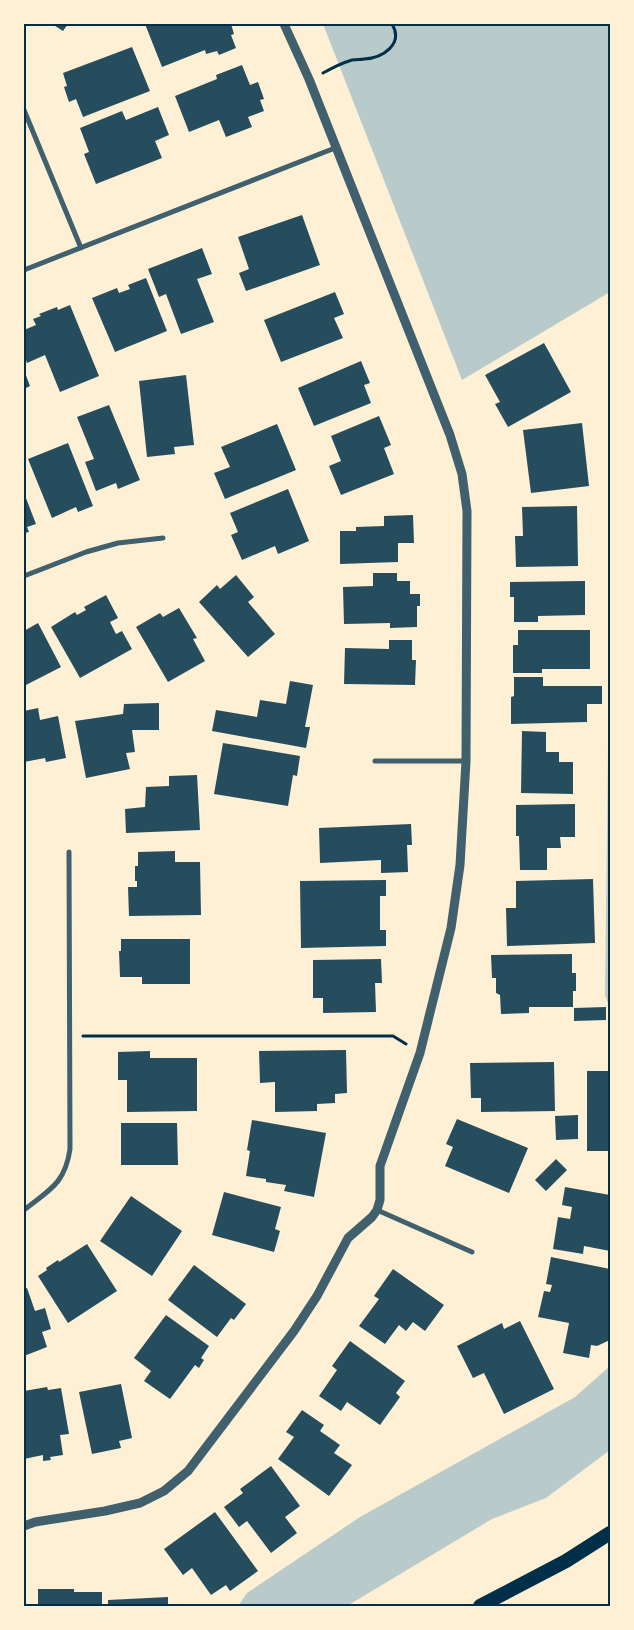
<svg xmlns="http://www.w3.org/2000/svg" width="634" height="1630" font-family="'Fira Sans Condensed',sans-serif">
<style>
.green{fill:#b9caca}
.building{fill:#264d5e}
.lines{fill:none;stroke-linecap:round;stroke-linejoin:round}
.path{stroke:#003049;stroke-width:3}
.minor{stroke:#3f606c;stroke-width:5}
.tertiary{stroke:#3f606c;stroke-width:9}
.trunk{stroke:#003049;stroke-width:14}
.neatline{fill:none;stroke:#003049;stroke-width:2}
</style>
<rect width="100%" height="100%" fill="#fdf0d5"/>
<path class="green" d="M323,24H610V292L462,380Z
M610,583V1009L605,995Z
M610,1366V1450L546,1498L492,1519L347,1606H238L247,1593L360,1517L575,1397Z"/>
<path class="building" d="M52,24H68L63,31Z
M145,24H231L234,34L231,35L236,48L219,55L217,51L206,54L205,50L162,67Z
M132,47L150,91L83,117L76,99L69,102L64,87L67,86L63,73Z
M242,65L250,85L258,82L264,99L260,100L264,111L248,117L252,127L226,137L219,120L189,132L175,96L217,79L216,75Z
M158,107L169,135L155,141L162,158L96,184L84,154L89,152L80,128L122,111L126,120Z
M302,215L320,265L246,291L239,273L249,269L238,237Z
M202,248L212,274L197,279L214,322L181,334L166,294L159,297L148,269Z
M146,278L167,331L115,352L92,298L117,288L119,293L130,289L128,285Z
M335,292L344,314L334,318L343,338L281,362L264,320Z
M70,305L99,376L60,392L45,355L27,363L24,355V330L36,325L33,319L41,316L39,314L57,307L58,310Z
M544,343L571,392L508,427L495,404L500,402L485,375Z
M361,361L370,383L364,385L371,403L314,426L298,388Z
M24,370L30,386L24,389Z
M186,375L194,445L174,447L175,454L147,457L139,381Z
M109,405L140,480L118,489L116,483L96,491L85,462L94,459L77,417Z
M379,416L391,445L384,448L394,474L341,495L329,466L341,461L331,436Z
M582,423L589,486L531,493L523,430Z
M277,424L296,470L225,499L214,473L230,467L221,447Z
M68,443L93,506L78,512L76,507L52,518L28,459Z
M288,489L309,541L278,554L275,546L242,560L231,535L238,532L230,513Z
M24,493L36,524L27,527L29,532L24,533Z
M577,506L578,566L516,567L515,536H523L522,507Z
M413,515L414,543H398V562L340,564V531H356V527L384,526V516Z
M373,573H397V581H410V594H420V606H417V627L390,628V623L344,624L343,587L373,586Z
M236,575L254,597L248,602L275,634L248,657L199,602L217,585L220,589Z
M585,581V615L538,616V622H514V597H510V582Z
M106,595L118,618L110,622L116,634L122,631L132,649L80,678L51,627L75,612L77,615L86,610L84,607Z
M179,608L197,638L193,639L205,661L168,682L136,627L160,613L163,617Z
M38,623L61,667L24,686V631Z
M518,630H590V669H542V673H513V645H518Z
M389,640H412V660H416L415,685L344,684L345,648L389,649Z
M514,677H543V686H602V704H587V722L511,724V697L514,696Z
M290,681L313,685L305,727H310L306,748L212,731L216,710L257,717L260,700L286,704Z
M159,703V730H132L135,752L126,753L130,769L86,778L75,721L123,714L124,704Z
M38,708L40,720L58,716L66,758L46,762L45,758L24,762V711Z
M522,731L546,732V752H559V762H573V794L521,793Z
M223,743L300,756L297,776L293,775L288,806L214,794Z
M197,775L200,830L126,833L125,809L145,807L146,787L169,786V776Z
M575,804V837H560L561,848H547V870H520L519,836H516V805Z
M411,824L412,845H407L408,872L381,873V860L320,863L319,828Z
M175,851V862H200L201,915L129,916L128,887H137V881H135V866H138V852Z
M593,879L595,943L507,946L506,908H516V881Z
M386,880V896H380V930H386V946L301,948L300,881Z
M121,939H190V984H142V977H120L119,951H121Z
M572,954V973H576V991H573V1007H529V1013L501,1014L500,995L496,993V978H492L491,955Z
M381,959L382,983H375L376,1012L323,1013V998H313V960Z
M606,1007V1020L574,1021V1008Z
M346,1050L347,1093L335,1094V1103L317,1104V1111L275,1112V1082L260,1083L259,1051Z
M150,1051V1058H197V1111L127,1112V1080H118V1052Z
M554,1062L555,1111L481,1112V1098H471L470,1063Z
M587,1071H610V1151H587Z
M578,1115V1139L556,1140L555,1116Z
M457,1119L528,1148L509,1193L445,1166L453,1147L446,1144Z
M252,1120L326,1133L314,1197L284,1191L286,1185L266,1182V1179L246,1176L250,1151L247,1150Z
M121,1123H177L178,1165H121Z
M556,1159L567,1170L546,1191L535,1180Z
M565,1187L610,1195V1251L584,1246L583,1254L553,1249L558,1217L570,1219L572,1207L562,1205Z
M224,1192L281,1207L275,1229L280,1231L274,1252L212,1235Z
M131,1196L182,1231L152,1276L100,1241Z
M87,1244L117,1291L68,1323L38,1276L47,1270L46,1268L58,1260L59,1262Z
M551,1257L610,1269V1340L597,1346L591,1345L589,1358L563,1353L569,1323L538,1317L544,1291L550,1292L552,1285L546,1284Z
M194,1265L246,1304L234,1320L231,1318L217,1337L168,1300Z
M393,1269L444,1305L425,1331L413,1322L406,1331L399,1325L385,1344L359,1326L379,1299L374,1296Z
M27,1288L35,1311L45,1308L51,1329L42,1332L47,1347L24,1356V1289Z
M166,1315L209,1346L201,1358L204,1360L199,1368L195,1365L170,1399L144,1381L151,1371L134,1358Z
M520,1321L554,1389L504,1414L484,1373L473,1378L457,1346L502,1323L504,1329Z
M350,1341L405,1381L396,1393L400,1397L380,1425L347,1402L341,1411L319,1396L337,1370L332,1366Z
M121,1384L132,1438L119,1441L121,1448L92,1454L79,1392Z
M47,1387L48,1390L61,1388L69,1434L60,1435L63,1455L50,1457L51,1460L43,1461V1455L24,1459V1391Z
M302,1410L324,1425L320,1431L340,1445L334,1453L352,1465L329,1496L278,1459L294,1437L286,1432Z
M271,1466L300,1506L285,1517L297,1533L271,1553L247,1521L239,1527L224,1507L243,1493L240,1489Z
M215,1512L258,1571L230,1591L226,1585L211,1595L192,1568L183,1575L164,1549Z
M38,1589H74V1592H102V1606H38Z
M168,1597V1606H108V1600Z"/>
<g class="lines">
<path class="path" d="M323,73C332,68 342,63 352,60C357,59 360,60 364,59C383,58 404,44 392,24
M83,1036H393L406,1044"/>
<path class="minor" d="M24,110L81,248
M24,270L335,148
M24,576L86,552L118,543L163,538
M375,761H466
M24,1210C49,1190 65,1184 70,1149L69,852
M377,1210L472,1252"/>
<path class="tertiary" d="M24,1526L35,1522L105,1511L140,1503L164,1491L188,1471L294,1331L317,1296L348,1238L372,1217L377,1210L380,1200V1166L420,1053L451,928L460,865L466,761L467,511L462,474L450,435L309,79L284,24"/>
<path class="trunk" d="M480,1606L566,1561L610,1533"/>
</g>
<rect width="634" height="1630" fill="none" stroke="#fdf0d5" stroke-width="50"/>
<rect x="25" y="25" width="584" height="1580" class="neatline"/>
</svg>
